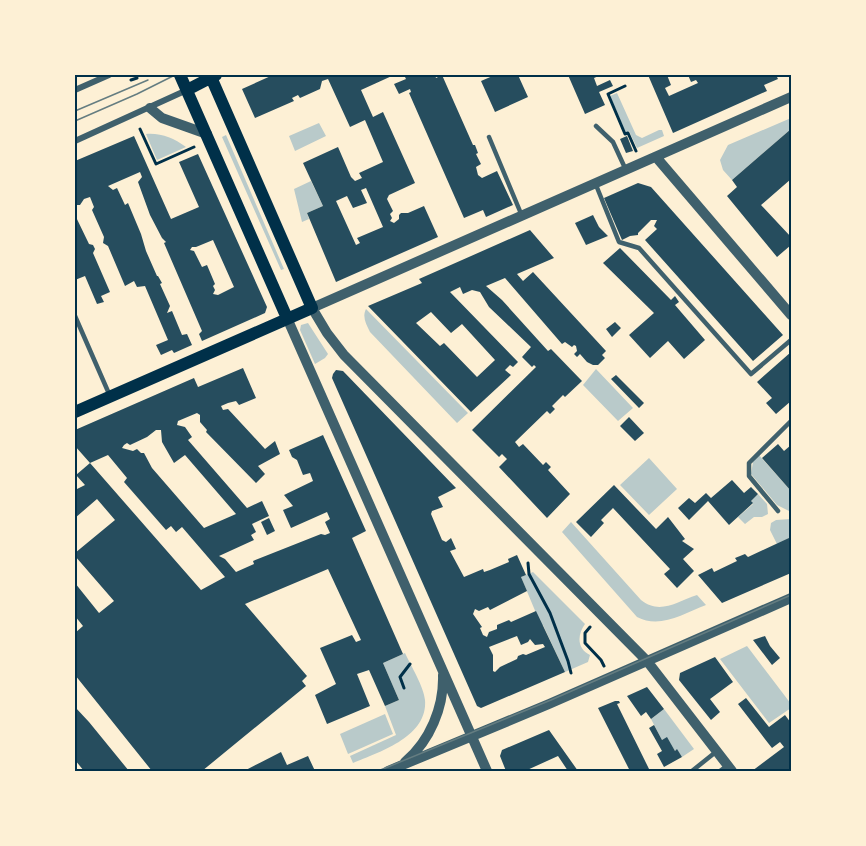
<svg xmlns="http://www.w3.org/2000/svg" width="866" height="846" font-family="'Playfair Display',serif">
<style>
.green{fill:#b9caca}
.building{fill:#264d5e;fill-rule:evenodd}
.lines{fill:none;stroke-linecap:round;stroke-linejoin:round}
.path{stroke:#003049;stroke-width:3}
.service{stroke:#3f606c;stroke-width:4.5}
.minor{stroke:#3f606c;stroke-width:6}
.tertiary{stroke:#3f606c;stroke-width:10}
.secondary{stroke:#003049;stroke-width:12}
.tram{stroke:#657d81;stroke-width:1.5}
.neatline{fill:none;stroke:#003049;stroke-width:2}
</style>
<rect width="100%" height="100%" fill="#fdf0d5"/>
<path class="green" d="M617,93L636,135L642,138L659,130H662L664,136L637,148L629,131L626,133L610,96Z
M791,118V129L732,180L723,170L720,160L728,145Z
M319,123L326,136L295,151L289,136Z
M146,134C162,133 173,138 186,147L157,160Z
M226,135L284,269L281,270L222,137Z
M311,181L323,206L307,213L309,219L302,222L294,189Z
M366,309L468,413L457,423L370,332C366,324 362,317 366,309Z
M308,323L328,354L325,358L315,364L300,330L301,325Z
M596,369L633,408L618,421L583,385Z
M759,455L791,491V512L777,505L751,474L753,462Z
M649,458L677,489L649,515L620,485Z
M758,494L767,504L768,514L762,517H754L745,524L738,517L753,504L751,501Z
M791,519V537L777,544L770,530L771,523L776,520Z
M571,522L641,600C660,615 676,602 697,595L706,605C683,614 660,629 637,617L562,532Z
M533,572L585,624C577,635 577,649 590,655L588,662L565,672L543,625H541L521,577Z
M747,646L791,704V708L769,723L720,659Z
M405,653C411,666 424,687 425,700C428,737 379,752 353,763L350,756L396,735L385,706L399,700L383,663Z
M664,709L694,749L682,757L677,750L675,751L667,738L662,740L651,719Z
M385,714L393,734L348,754L340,734Z"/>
<path class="building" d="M273,75H394L361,90L373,117L383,112L415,183L389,195L387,199L393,211L390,214L392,218L390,221L394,223L399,219V215L401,213H408L424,206L438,237L336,282L307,213L323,206L303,163L338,147L351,177L355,181L362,178L359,173L383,162L365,120L350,127L328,79L322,81L320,89L300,98L298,95L292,98L294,101L255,118L242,89ZM366,188L383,227L357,238L360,243L356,245L336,201L347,196L353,208L367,203L361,190Z
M404,75H435L436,78L442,75L473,145H475L478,153L476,154L481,164L476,167L478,175L482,178L497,171L513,205L486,217L483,210L464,218L409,93L411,92L410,89L399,94L394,84L406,79Z
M495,75H518L528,97L495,112L481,81Z
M568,75H601L594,78L597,86L610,80L613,86L599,92L605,105L585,114Z
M648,75H667L671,85L665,88L669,96L698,83L696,80L691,82L688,75H776L778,79L764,85L767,91L673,133Z
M791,129V179L761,205L791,237V245L777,257L727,196L737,187L732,180Z
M134,136L171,219L199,207L179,162L198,154L267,307L265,313L202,341L199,334L202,331L164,243L166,242L162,238L150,215L138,182L142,177L140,172L108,186L113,190L117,188L125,205L128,203L141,234L146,251L157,276H158L162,283L160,284L170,306L167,313L172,311L182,335L187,334L192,345L174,353L172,350L161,355L156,345L168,340L145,286L137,287L134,281L125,286L108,246L103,243L104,237L92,210L94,207L90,197L84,199L80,205H75V161ZM213,240L234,287L218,295L213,294L215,290L213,286L215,284L207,265L202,267L194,251L190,250L192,247H196Z
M627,136L633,151L626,153L620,139Z
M638,183L651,187L783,335L753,361L645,240L657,229L654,226L657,220H651L638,233V235L630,236L622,240L604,198Z
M75,215L89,244L93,245L95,249L93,253L110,292L101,296L104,302L97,304L85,276L75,280Z
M593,215L599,227L608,236L586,245L575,223Z
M530,230L554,258L517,274L523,281L533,272L606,351L602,355L605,358L598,365H593L587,362L580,354L577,357L574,354L577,351L576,346L574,345L572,347L565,342L562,344L505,278L486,286L502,300L548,351L551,349L582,381L565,397L563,395L552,406L555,409L550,414L547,411L515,442L519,447L523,444L543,465L546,462L551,467L548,470L570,494L547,518L499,467L507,459L502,454L499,457L472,430L536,367L534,365L532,367L522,357L531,347L489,307L480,292L472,290L463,294L460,287L450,292L518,362L513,367L510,365L505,370L511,375L471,412L368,306L422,283L419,279ZM431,312L451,333L462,324L495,360L477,377L444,343L440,346L416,323Z
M620,248L671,300L675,296L679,302L675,305L705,340L684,359L668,341L650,358L629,335L654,313L603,263Z
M615,322L621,328L612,337L606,329Z
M791,352V401L776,414L766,403L772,398L757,382Z
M243,368L256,398L239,405L236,401L228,403L221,406L223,410L228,409L265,449L275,441L280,454L258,466L265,474L256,483L206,432L207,430L200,422V415L197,413L178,421L177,425L185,427L192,437L188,440L247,508L262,501L269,516L252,524L256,532L251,535L254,540L219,556L225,559L236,572L254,564L253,561L321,534L325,535L330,533L325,522L330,519L327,512L291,528L283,510L293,506L284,495L313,481L310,473L303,475L297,460L292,457L289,450L323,435L366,531L352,538L403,654L383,663L399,700L385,706L369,670L357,674L370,706L327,724L315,695L336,684L320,648L352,635L356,642L361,640L328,569L245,604L307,676L302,681L306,686L202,771H152L75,675V633L83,626L75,616V583L99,613L114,601L75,556V553L115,520L97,499L75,518V490L85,485L76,475L90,463L75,446V430L194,378L198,387ZM156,430H161L162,442L174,463L185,455L236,514L204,528L152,468L144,453H141L137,449L133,451L122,448L124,445L127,443L130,445L147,437ZM108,455L127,478L124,482L166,530L171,526L176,532L182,527L225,577L201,590L90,463Z
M336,370L343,371L456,488L438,497L443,507L432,511L431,514L442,540L446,542L451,538L456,549L450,551L464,577L483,569L484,572L490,570L509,562L508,559L517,555L526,575L521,577L527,591L490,610L488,607L479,611L475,609L473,614L482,627L480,628L483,635L487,637L489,632L497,629V625L509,620L511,622L536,611L565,672L481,708L477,706L332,378L333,374ZM517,636L521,645L528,642L530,639L535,645L543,644L545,647L526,655L523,654L518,656L517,659L500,667L495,672L493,671V655L489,647Z
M616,375L644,403L639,408L611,379Z
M629,417L644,433L635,441L620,426Z
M778,444L784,451L791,445V491L762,458Z
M732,480L744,493L751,487L758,494L751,501L753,503L729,525L708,501L689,520L678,508L689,498L695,503L706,493L711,498Z
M614,485L656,529L668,517L685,539L682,541L694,549L683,559L694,571L677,588L664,574L670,569L613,508L601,520L604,523L591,537L576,522Z
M269,518L275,531L267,535L261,522Z
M791,537V573L722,603L698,575L712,568L714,572L737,561L735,558L745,554L748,557Z
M765,636L770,646L780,658L772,665L753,640Z
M715,657L733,682L710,699L720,712L711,720L679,680L680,673Z
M647,687L664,709L651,719L646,712L641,716L627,696Z
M746,698L769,727L785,715L791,723V771H752L784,747L780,742L772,748L768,743L738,704Z
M615,701H619L620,703L617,704L650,771H630L598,708Z
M75,707L89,722L129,771H84L75,760Z
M654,725L662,740L667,737L675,751L677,749L682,757L664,767L657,754L662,751L649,728Z
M549,730L578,771H568L558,756L525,771H506L500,756L502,750Z
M281,752L287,765L308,756L315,771H244Z"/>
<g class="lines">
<path class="path" d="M131,80L137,78
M625,86L608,94L625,134L628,133L636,151
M140,129L156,164L194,147
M528,563L529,574L550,613L568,661L571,673
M590,627L585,633V643L601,660L604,666
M404,688L400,677L410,664"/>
<path class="service" d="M596,126L613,142L625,168
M489,137L522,216
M596,185L619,242L639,248L751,374L791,340
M75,316L110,396
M778,511L749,476V463L791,421
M692,771L717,751
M720,771L728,765"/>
<path class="minor" d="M75,90L109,75
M75,141L187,90"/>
<path class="tertiary" d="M150,108L162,118L207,134
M656,157L791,315
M287,318L487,771
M405,762C430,741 444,707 443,675
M388,771L549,704L791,598
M732,771L647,661L344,355L327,333L312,308L791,97"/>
<path class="secondary" d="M180,75L287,318
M187,90L216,75
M75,412L312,308L210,75"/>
<path class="tram" d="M75,111L148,80
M75,121L137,94L175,75
M378,771L551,700L791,595"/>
</g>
<rect width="866" height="846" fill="none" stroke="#fdf0d5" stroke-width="153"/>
<rect x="76" y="76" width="714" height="694" class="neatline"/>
</svg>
